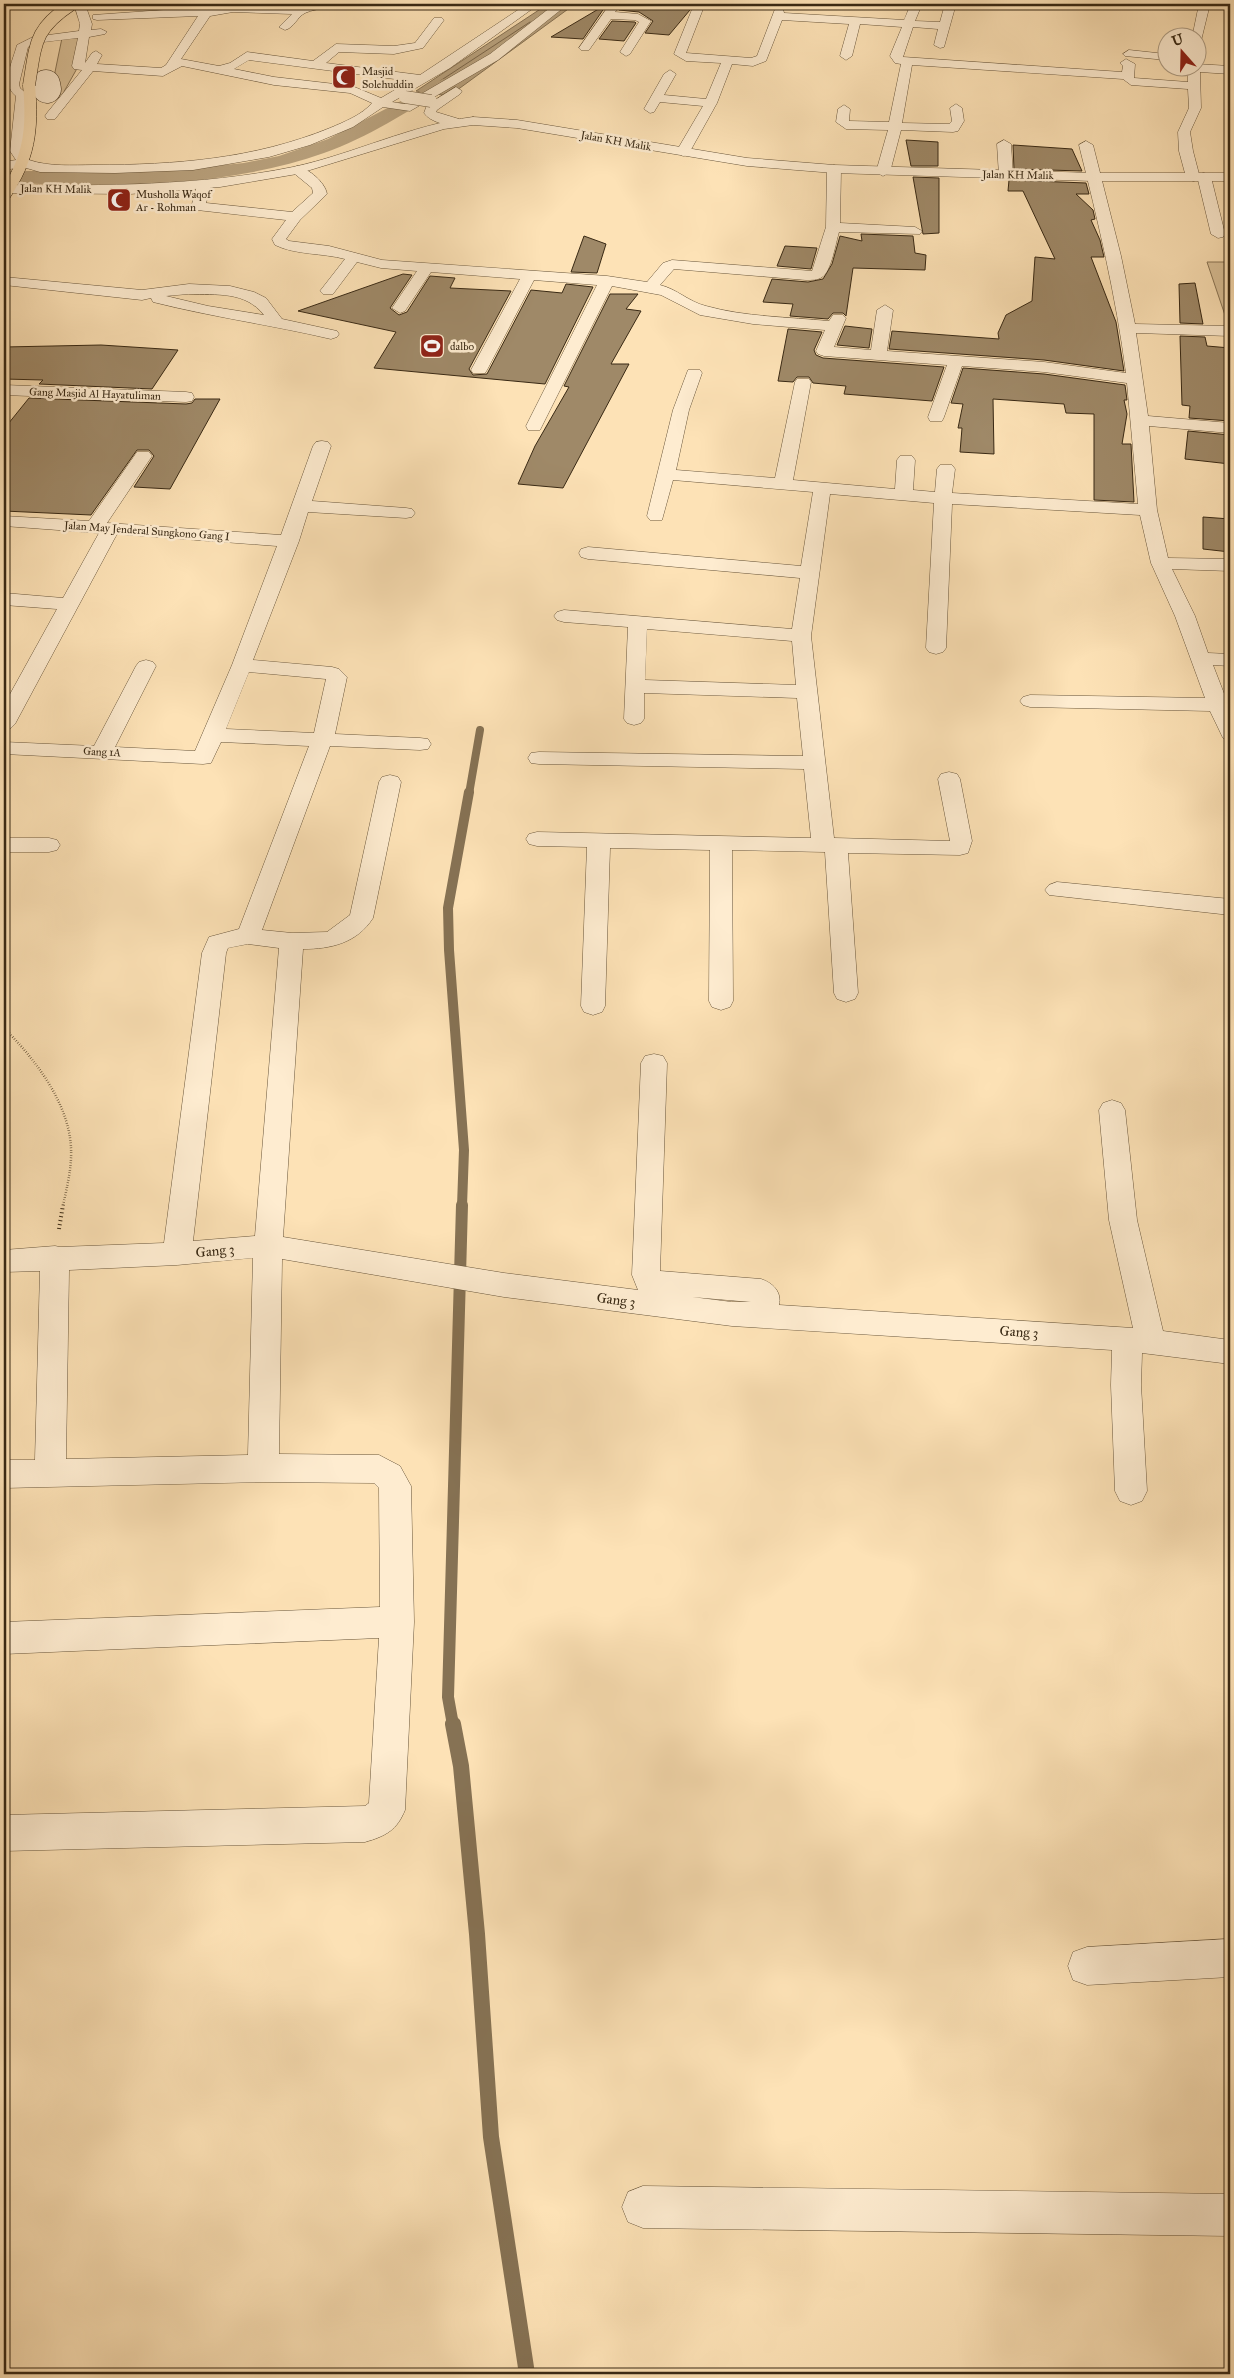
<svg xmlns="http://www.w3.org/2000/svg" width="1234" height="2378" font-family="'IM FELL Great Primer',serif">
<style>
.green{fill:#dcc39a;stroke:#8a7657}
.water{fill:#baa37f;stroke:#867254}
.lines{fill:none;stroke-linecap:round;stroke-linejoin:round}
.shore{stroke:#7a664a;stroke-width:1}
.stream-far3{stroke:#867254;stroke-width:8}
.stream-far2{stroke:#867254;stroke-width:10}
.stream-far1{stroke:#867254;stroke-width:12}
.stream{stroke:#867254;stroke-width:16}
.canal{fill:#baa37f;fill-rule:evenodd}
.building{fill:#9f8968;stroke:#392914}
.minor-casing{stroke:#6a573c;stroke-width:1}
.tertiary-casing{stroke:#6a573c;stroke-width:1}
.secondary-casing{stroke:#392914;stroke-width:29}
.primary-casing{stroke:#392914;stroke-width:1}
.path-far1{stroke:#392914;stroke-width:2.5;stroke-dasharray:0.5 2;stroke-linecap:butt}
.path{stroke:#392914;stroke-width:4;stroke-dasharray:1 3;stroke-linecap:butt}
.minor{fill:#feecd0;fill-rule:evenodd}
.tertiary{fill:#feecd0;fill-rule:evenodd}
.secondary{stroke:#feecd0;stroke-width:28}
.primary{fill:#fde2b6;fill-rule:evenodd}
.minor-bridge-casing{stroke:#6a573c;stroke-width:13;stroke-linecap:butt}
.primary-bridge-casing{stroke:#392914;stroke-width:13;stroke-linecap:butt}
.minor-bridge{stroke:#feecd0;stroke-width:12}
.primary-bridge{stroke:#fde2b6;stroke-width:12}
.labels{text-anchor:middle;dominant-baseline:central;stroke-width:5;stroke-linejoin:round;paint-order:stroke}
.far-poi-label{font-size:11px;fill:#392914;stroke:#feecd0;text-anchor:start}
.far-street-label{font-size:11px;fill:#392914;stroke:#feecd0}
.street-label{font-size:14px;fill:#392914;stroke:#feecd0}
</style>
<rect width="100%" height="100%" fill="#fde2b6"/>
<filter id="stains"><feTurbulence type="fractalNoise" baseFrequency=".004" numOctaves="4"/><feColorMatrix values="0 0 0 0 .2 0 0 0 0 .09 0 0 0 0 .02 0 0 0 .5 -.17"/></filter>
<radialGradient id="worn" r=".72"><stop offset=".6" stop-color="#630" stop-opacity="0"/><stop offset="1" stop-color="#630" stop-opacity=".3"/></radialGradient>
<path class="green" d="M62,38H85L84,56L61,97L55,98V72Z
M1207,262H1230V327H1229Z"/>
<path class="water" d="M548,4H575L449,96L416,91Z"/>
<g class="lines">
<path class="shore" d="M440,81L530,22"/>
<path class="stream-far3" d="M469,794L480,730"/>
<path class="stream-far2" d="M462,1206L464,1150L449,950L448,908L469,792"/>
<path class="stream-far1" d="M453,1725L448,1697L462,1205"/>
<path class="stream" d="M453,1724L461,1766L477,1934L491,2137L527,2374"/>
<path class="canal" d="M443,79L449,80L452,84L449,88C408,110 368,138 324,153C222,189 111,186 4,183V171H164L244,163L279,156L328,139Z"/>
</g>
<path class="building" d="M607,4L583,39L551,37Z
M623,4H695L669,35L645,33L653,21L639,12L619,10Z
M612,21L635,22L636,23L624,41L599,39Z
M906,140L938,142V166H911Z
M1013,145L1072,149L1082,171L1014,169Z
M913,177L939,178V233L923,234Z
M1009,180L1086,183L1089,194H1076L1093,210L1095,219L1091,220L1100,240L1104,257H1091L1116,322L1124,371L1044,360L889,349L892,331L999,339L998,333L1006,315L1032,301L1035,257L1055,259L1023,191H1008Z
M861,234L913,236L915,253L926,255L925,270L853,268L846,316L843,313H833L828,319L790,316L793,304L763,302L772,279L808,282L823,279L832,264L840,236L862,241Z
M584,236L606,244L597,273L571,272Z
M785,246L817,248L811,269L777,266Z
M403,274L412,275L390,308L399,315L407,312L430,276L455,278L450,288L511,291L469,369L473,375L487,374L531,290L562,293L566,284L593,287L545,384L374,368L396,332L298,311Z
M1195,283L1203,324L1180,323L1179,284Z
M610,294H638L626,309L641,311L611,364H629L563,488L518,484L535,446L569,387L564,386Z
M845,326L872,329L869,348L837,345Z
M788,329L822,332L814,350L816,355L823,358L944,367L932,401L844,394L846,386L813,383L809,377H797L793,382L778,381Z
M1180,336L1205,337L1207,346L1230,348V421L1189,418L1190,406L1182,405Z
M101,345L178,350L152,389L39,384L43,380L4,379V347Z
M963,368L1044,374L1125,385L1127,400H1124L1127,414L1122,444H1131L1134,502L1094,500V414L1066,413L1064,404L993,399L994,454L960,452L962,428H958L963,404L951,403Z
M29,398L186,404L192,403L195,399H220L170,489L134,487L154,456L149,450H137L91,515L4,511V429Z
M1188,431L1230,435V464L1185,459Z
M1203,517L1230,519V552L1203,549Z"/>
<g class="lines">
<defs>
<path id="minor" d="M74,4H85L92,24L91,30L101,29L107,32L105,34L89,37L85,63L92,53L96,51L102,55L97,64L161,68L166,65L198,16L97,20L93,19V15L178,9L206,10L233,6L292,7L290,4H301L304,7L319,4H464L459,7C427,7 330,1 305,13C297,17 294,28 285,30L279,27L292,14L233,12L210,16L181,59L219,66L230,63L247,52L313,61L336,44L394,46L415,43L434,18H442L444,20L423,48L394,54L339,52L326,63L420,75L527,4H539L450,68L392,102L404,104L490,54L555,4H568L498,60L410,111L383,107L353,127L310,145L269,157L193,170L115,173L40,172L23,167L4,170V162L16,160L10,151L16,96C0,84 13,61 17,45L33,37L79,31L80,24ZM78,38L72,66L74,69L82,70L47,113L45,116L47,119H55L93,71L163,76L182,66L274,85L350,93L372,103C362,115 344,122 330,128C254,159 175,165 94,165C72,165 50,167 29,160L24,151L28,95L20,88L19,84L28,47L36,43ZM249,60L410,81L381,98L352,86L274,77L234,69Z
M610,4H621L615,12L638,14L651,21L630,54L626,56L620,52L639,22L635,20L611,19L589,50H581L579,48Z
M911,4H922L915,21L940,22L945,4H956L944,47L940,48L934,45L938,29L913,27L903,57L1122,72L1123,66L1120,63L1126,59L1135,64L1134,78L1188,82V69L1196,68V64L1230,66V74L1200,72L1201,108L1190,132L1193,151L1199,174L1204,173L1211,177L1225,234L1223,237L1218,238L1211,234L1198,180L1193,181L1186,177L1179,151L1178,132L1189,108L1188,89L1131,85L1123,79L912,65L902,123L949,124L952,121L950,108L956,104L962,108L964,121L958,131L953,132L901,130L890,172L883,176L876,172L888,130L846,129L836,122L838,109L844,105L850,109L849,121L889,122L901,64L895,63L890,56L902,27L860,24L852,56L846,60L840,56L849,24L782,20L766,61L753,66L732,64L717,103L688,155L683,156L676,152L703,106L660,102L654,112L650,113L644,109L664,74L670,70L676,74L664,95L706,99L721,63L686,61L674,54L693,7L697,6L703,9L686,53L751,58L757,56L775,9H783L784,13L904,20Z
M1160,4H1210L1200,45L1196,46V38H1192L1198,9L1165,7Z
M1129,50L1166,54V60L1125,56L1123,54Z
M456,87L462,91L460,94L437,110L436,112L459,119L461,122L459,125C449,127 430,122 424,113L427,105Z
M1004,140L1011,144L1013,175L1006,179L999,175L997,144Z
M1086,141L1093,145L1121,256L1135,324L1230,326V336L1136,333L1148,416L1230,423V433L1149,426L1157,510L1168,558L1230,559V571L1172,569L1195,616L1208,653L1230,654V666L1213,665L1230,709V740L1223,738L1210,711L1030,707L1023,705L1020,701L1023,697L1030,695L1205,698L1175,616L1151,563L1140,515L952,504L946,648L943,652L936,654L929,652L926,648L934,503L830,494L811,636L834,838L950,841L938,779L941,774L949,772L957,774L960,779L972,841L968,853L960,855L848,853L858,993L855,999L846,1002L837,999L834,993L825,852L732,850L733,1001L730,1007L721,1010L712,1007L709,1001L710,850L610,848L605,1006L602,1012L593,1015L584,1012L581,1006L587,847L537,846L529,844L526,839L529,834L537,832L811,838L804,769L539,764L531,763L528,758L531,753L539,752L803,756L797,698L644,693V719L641,723L634,725L627,723L624,719L628,627L564,622L557,620L554,616L557,612L564,610L792,629L800,578L588,559L581,557L579,553L581,549L588,547L801,566L813,492L673,480L662,520H650L647,516L673,410L688,370H700L702,373L689,410L676,470L775,478L795,382L797,379H809L811,382L793,480L895,489L897,460L900,456H912L915,460L913,490L935,492L937,469L940,465H952L955,469L952,493L1138,504L1127,383L1044,372L962,366L944,417L942,421H930L928,417L947,365L824,356L818,354L816,351L825,330L753,324L700,315L661,295L612,286L540,430H528L526,426L597,285L534,280L487,370L485,373H473L471,370L520,279L431,272L405,311L400,313L392,308L417,271L381,268L357,262L333,294H323L320,291L345,259C323,253 295,255 275,245L272,239L286,220L197,210L192,204L197,185L204,181L211,185L206,203L292,212L313,193L312,188L290,170L297,166C309,169 325,182 327,194L300,220L286,239L289,241L329,246L382,260L607,276L647,282L663,263L672,260L812,271L826,227L827,169L834,165L841,169L840,223L915,227L922,231L920,234L839,232C836,242 831,272 822,277C818,280 811,280 806,280L674,269L660,285C677,289 689,302 706,306C745,317 789,317 829,321L833,315H843L846,318L834,347L871,350L877,310L885,305L893,310L887,351L1044,362L1126,373C1116,296 1098,221 1079,145ZM647,629L792,641L796,685L645,680Z
M4,277L142,290L189,284L230,286L254,292L266,298L282,319L337,331L339,334L337,337L331,339C272,325 212,317 153,302L151,298L142,300L4,285ZM189,294C217,295 245,291 264,315L208,306L166,296Z
M4,385L186,392L192,393L194,397L192,401L186,402L4,395Z
M322,441L328,442L331,446L312,501L406,508L412,509L415,513L412,517L406,518L308,512L299,541L253,660L332,667L339,669L347,677L335,734L420,738L428,739L431,744L428,749L420,750L330,746L262,930L292,933L327,932L350,915L379,782L382,777L390,775L398,777L401,782L373,918C357,943 331,949 303,949L283,1237L504,1273L638,1290L632,1275L641,1063L645,1056L654,1054L663,1056L667,1063L660,1271L761,1279C773,1283 782,1292 779,1305L1133,1328L1109,1220L1099,1110L1103,1103L1112,1100L1121,1103L1125,1110L1137,1220L1163,1331L1230,1340V1364L1142,1353L1141,1385L1147,1491L1142,1501L1131,1505L1120,1501L1115,1491L1111,1385L1112,1350L732,1326L504,1297L282,1259L279,1454L379,1455L400,1466L411,1486L414,1622L405,1810C397,1830 386,1836 365,1842L4,1851V1815L365,1806L369,1803L379,1638L4,1654V1622L380,1607L379,1488L374,1483L263,1482L4,1488V1460H35L40,1271L4,1272V1250L55,1246L60,1247L164,1243L202,953L209,937L239,929L309,746L221,742L211,763L203,764L4,754V742L94,746L136,666L139,662L146,660L153,662L156,666L115,747L195,751L232,665L277,546L117,534L15,724L11,728L4,730V705L57,609L4,605V593L63,598L99,533L4,526V516L89,521L137,452H149L152,456L107,523L281,535L313,446L316,442ZM249,672L326,679L314,733L226,729ZM248,944L279,948L255,1236L193,1241L226,953L228,948ZM253,1258L248,1455L66,1459L69,1270L177,1265ZM692,1297L751,1302H732Z
M4,838H49L57,840L60,845L57,850L49,852H4Z
M1057,882L1230,899V915L1049,895L1045,890L1049,885Z
M1230,1939V1977L1087,1985L1073,1980L1068,1966L1073,1952L1087,1947Z
M643,2186L1230,2194V2236L643,2228L628,2222L622,2207L628,2192Z"/>
<path id="tertiary" d="M473,117L517,120L747,158L834,165L1093,173H1230V181H1093L834,173L747,166L517,128L473,125L444,129L297,174L220,187L130,194L9,193L4,191V186L9,185C105,186 199,186 293,167C354,154 410,125 473,117Z"/>
<path id="secondary" d="M46,84L47,89"/>
<path id="primary" d="M29,81L35,85C39,131 35,160 9,199L4,200C3,183 13,172 18,156C26,133 25,109 23,85Z"/>
</defs>
<use href="#minor" class="minor-casing"/>
<use href="#tertiary" class="tertiary-casing"/>
<use href="#secondary" class="secondary-casing"/>
<use href="#primary" class="primary-casing"/>
<path class="path-far1" d="M4,1028C35,1059 69,1103 71,1148C72,1167 67,1187 63,1206"/>
<path class="path" d="M59,1229L63,1205"/>
<use href="#minor" class="minor"/>
<use href="#tertiary" class="tertiary"/>
<use href="#secondary" class="secondary"/>
<use href="#primary" class="primary"/>
<defs>
<path id="minor-bridge" d="M405,97L431,101"/>
<path id="primary-bridge" d="M29,85C36,43 34,29 72,4"/>
</defs>
<use href="#minor-bridge" class="minor-bridge-casing"/>
<use href="#primary-bridge" class="primary-bridge-casing"/>
<use href="#minor-bridge" class="minor-bridge"/>
<use href="#primary-bridge" class="primary-bridge"/>
</g>
<defs>
<symbol id="mosque-square" viewBox="-11 -11 22 22"><rect x="-9" y="-9" width="18" height="18" rx="4" fill="#8f2418" stroke="#feecd0"/><path d="M3.5-4.9A6 6 0 1 0 3.5 4.9A5 5 0 1 1 3.5-4.9Z" fill="#fff"/></symbol>
<symbol id="stadium-square" viewBox="-11 -11 22 22"><rect x="-9" y="-9" width="18" height="18" rx="4" fill="#8f2418" stroke="#feecd0"/><path d="M0-5a6.5 5 0 1 0 0 10a6.5 5 0 1 0 0-10ZM-3.5-1.8h7v3.6h-7Z" fill="#fff"/></symbol>
</defs>
<g fill-rule="evenodd">
<use href="#mosque-square" x="330" y="63" width="28" height="28"/>
<use href="#mosque-square" x="105" y="186" width="28" height="28"/>
<use href="#stadium-square" x="418" y="332" width="28" height="28"/>
</g>
<g class="labels">
<g class="far-poi-label">
<text x="362" y="71">Masjid<tspan x="362" dy="13">Solehuddin</tspan></text>
<text x="136" y="194">Musholla Waqof<tspan x="136" dy="13">Ar - Rohman</tspan></text>
<text x="450" y="346">dalbo</text>
</g>
<g class="far-street-label">
<text transform="translate(616 141) rotate(10)">Jalan KH Malik</text>
<text transform="translate(1018 175) rotate(1)">Jalan KH Malik</text>
<text transform="translate(56 189) rotate(1)">Jalan KH Malik</text>
<text transform="translate(95 394) rotate(2)">Gang Masjid Al Hayatuliman</text>
<text transform="translate(147 531) rotate(4)">Jalan May Jenderal Sungkono Gang I</text>
<text transform="translate(102 752) rotate(3)">Gang 1A</text>
</g>
<g class="street-label">
<text transform="translate(215 1251) rotate(-5)">Gang 3</text>
<text transform="translate(616 1300) rotate(7)">Gang 3</text>
<text transform="translate(1019 1332) rotate(4)">Gang 3</text>
</g>
</g>
<rect width="1234" height="2378" fill="none" stroke="#fde2b6" stroke-width="20"/>
<rect x="5" y="5" width="1224" height="2368" fill="none" stroke="#392914" stroke-width="2.5"/>
<rect x="10" y="10" width="1214" height="2358" fill="none" stroke="#392914"/>
<g transform="translate(1182 52) rotate(340)"><circle r="24" fill="#feecd0" stroke="#af9e85"/>
<path d="M0-4L9 19L0 12L-9 19Z" fill="#8f2418"/>
<text y="-8" font-size="14" font-weight="bold" text-anchor="middle" fill="#392914">U</text>
</g>
<rect width="100%" height="100%" filter="url(#stains)"/>
<rect width="100%" height="100%" fill="url(#worn)"/>
</svg>
